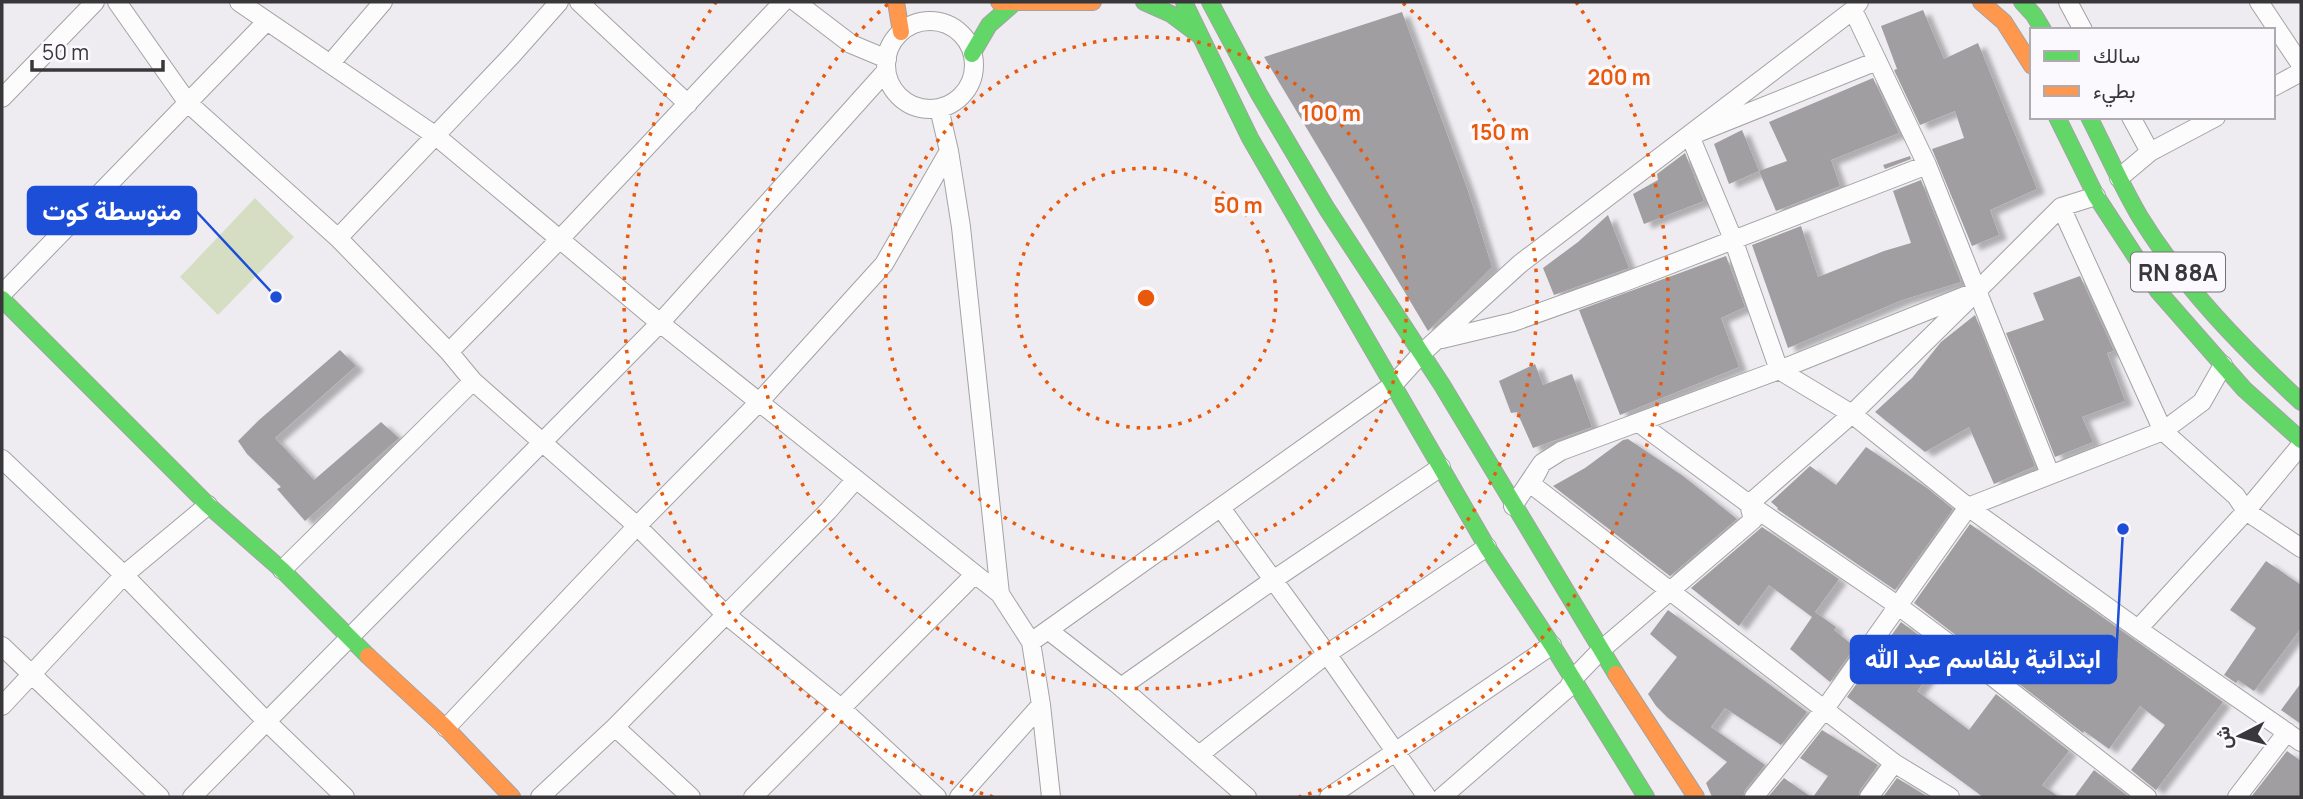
<svg xmlns="http://www.w3.org/2000/svg" width="2303" height="799" font-family="Manrope,Vazirmatn,sans-serif">
<style>
.green{fill:#d5dec3}
.building{fill:#a19ea1;filter:url(#shadow)}
.lines{fill:none;stroke-linecap:round;stroke-linejoin:round}
.street-casing{stroke:#a3a2a4;stroke-width:20}
.fast-casing{stroke:#a3a2a4;stroke-width:18}
.slow-casing{stroke:#a3a2a4;stroke-width:18}
.street{stroke:#fcfcfd;stroke-width:18}
.fast{stroke:#63d668;stroke-width:16}
.slow{stroke:#ff974d;stroke-width:16}
.ring{fill:none;stroke:#e8590c;stroke-width:3.5;stroke-dasharray:3.5 7}
.labels{text-anchor:middle;dominant-baseline:central;stroke-width:7;stroke-linejoin:round;paint-order:stroke}
.shield{fill:#fbf8fe;stroke:#737175;stroke-width:2}
.shield-label{font-size:23px;font-weight:bold;fill:#39373a}
.centre{fill:#e8590c;stroke:#fbf8fe;stroke-width:3.5}
.ring-label{font-size:21px;text-anchor:middle;font-weight:bold;fill:#e8590c;stroke:#fbf8fe;stroke-width:7;stroke-linejoin:round;paint-order:stroke}
.leader{fill:none;stroke:#1d4ed8;stroke-width:2.5}
.callout-dot{fill:#1d4ed8;stroke:#fbf8fe;stroke-width:2.5}
.callout{fill:#1d4ed8;stroke:#1d4ed8;stroke-width:2.5}
.callout-label{font-size:26px;text-anchor:middle;font-weight:bold;fill:#fff}
</style>
<defs>
<filter id="shadow"><feDropShadow dx="8" dy="4.5" stdDeviation="2" flood-color="#0004"/></filter>
</defs>
<rect width="100%" height="100%" fill="#eeecf0"/>
<path class="green" d="M255,198L294,237L218,315L180,277Z"/>
<path class="building" d="M1923,10L1944,59L1978,43L2037,189L1990,210L1999,235L1972,246L1932,149L1964,138L1955,111L1920,125L1894,70L1897,69L1881,26Z
M1402,12L1468,191L1492,267L1428,331L1264,57Z
M1873,78L1899,133L1831,160L1840,186L1776,211L1759,171L1787,161L1769,122Z
M1742,130L1759,171L1729,184L1714,144Z
M1685,153L1704,201L1644,224L1633,194L1658,180L1657,174Z
M1910,156L1911,159L1885,169L1883,165Z
M1921,180L1961,282L1902,300L1788,348L1752,245L1801,226L1818,277L1884,251L1911,243L1893,191Z
M1608,215L1629,268L1554,295L1543,268L1578,242Z
M1726,256L1745,307L1721,318L1739,367L1620,415L1579,310Z
M2080,276L2114,351L2107,353L2125,401L2082,417L2093,442L2055,457L2006,333L2044,320L2033,293Z
M1975,315L2035,466L1994,484L1969,427L1925,452L1875,412L1912,378L1941,342Z
M340,350L356,366L275,438L314,480L381,422L399,438L305,521L277,489L281,487L247,454L238,441L259,420Z
M1535,364L1543,385L1572,374L1592,427L1533,448L1517,412L1511,413L1499,381Z
M1628,439L1683,476L1737,519L1670,576L1553,486L1585,468L1623,440Z
M1866,447L1927,488L1953,509L1895,590L1777,509L1778,508L1771,502L1810,466L1836,485Z
M1970,524L2223,702L2156,790L2131,770L2165,725L2140,706L2109,749L2084,731L2083,733L1914,603Z
M1762,527L1839,579L1815,612L1836,627L1834,630L1855,647L1830,682L1790,649L1812,617L1769,585L1739,626L1691,588Z
M2266,561L2301,585V628L2254,691L2238,680L2236,683L2224,675L2256,628L2230,610Z
M1668,610L1807,712L1781,745L1725,708L1711,727L1765,765L1745,790L1743,797H1712L1706,783L1727,762L1668,718L1656,706L1648,694L1677,657L1650,634Z
M1901,622L1945,655L1917,691L1969,730L1996,694L2069,751L2042,785L2059,797H1983L1847,697Z
M2301,683V724L2281,710Z
M1822,730L1878,765L1860,790L1858,797H1813L1828,776L1800,758Z
M2287,751L2301,761V797H2251Z
M2094,770L2129,797H2074Z
M1784,778L1811,797H1768Z
M1897,778L1928,797H1883Z"/>
<g class="lines">
<defs>
<path id="street" d="M117,2L188,103L338,238L449,352L473,381L637,526L725,614L841,708L937,797
M239,2L436,136L660,323L1000,594
M579,2L688,104
M796,2L851,44L887,59
M2068,2L2083,30
M2259,2L2301,65
M1853,10L1927,165L2050,474
M886 65a44 44 0 1 1 88 0a44 44 0 1 1-88 0Z
M1877,61L1690,136L1733,239L1779,370L1852,414L1968,507L2138,629L2301,742
M330,64L383,2
M2273,87L2301,72
M2,98L95,2
M939,108L949,151L961,227L1000,594L1031,642L1041,705L959,797
M2131,117L2150,152
M2119,178L2150,152L2216,117
M2061,207L2163,431L2236,496L2246,511L2301,548
M338,238L512,55L559,2
M2,294L267,21
M1442,339L1513,322L1622,283L1927,165
M449,352L560,239L783,2
M1639,423L1749,504L1897,605L1971,660L2147,797
M2,459L124,575L267,722L345,797
M1542,463L1561,451L1779,370L1977,291L2061,207L2096,196
M1513,506L1542,463L1531,484L1894,763L1950,797
M1221,508L1327,654L1427,797
M282,570L473,381
M2138,629L2246,511L2301,445
M1048,630L1116,683L1247,797
M1031,642L1394,384L1421,354L1521,263L1853,10L1859,2
M2,646L160,797
M1121,687L1273,580L1441,467
M1041,705L1051,797
M2,706L124,575L208,505
M615,727L691,797
M446,728L637,526L760,401L884,264L949,151
M1199,755L1327,654L1487,547
M192,797L660,323L886,71
M540,797L615,727L828,511L856,479
M753,797L975,574
M1329,797L1552,645
M1442,797L1568,688L1573,679L1601,650L1753,520L1749,504L1852,414L1977,291
M1754,797L1824,710L1968,507L2163,431L2202,402L2223,365
M1869,797L1894,763
M2237,797L2287,732"/>
<path id="fast" d="M1144,2L1171,14L1199,35
M1184,2L1250,138L1487,547L1552,645L1646,797
M1210,2L1259,94L1327,209L1442,385L1616,674
M2022,2L2034,15L2043,30
M972,54L989,25L1014,3
M2057,117L2096,196L2158,291L2244,389L2301,440
M2089,117C2106,150 2121,185 2140,217C2183,287 2241,346 2301,402
M2,299L208,505L282,570L368,656"/>
<path id="slow" d="M896,2L901,32
M999,2H1093
M1981,2L2004,22L2032,66
M368,656L446,728L512,797
M1616,674L1696,797"/>
</defs>
<use href="#street" class="street-casing"/>
<use href="#fast" class="fast-casing"/>
<use href="#slow" class="slow-casing"/>
<use href="#street" class="street"/>
<use href="#fast" class="fast"/>
<use href="#slow" class="slow"/>
</g>
<g class="ring">
<circle cx="1146" cy="298" r="130"/>
<circle cx="1146" cy="298" r="261"/>
<path d="M1403 3A391 391 0 1 1 889 3"/>
<path d="M993 797A522 522 0 0 1 716 2M1576 2A522 522 0 0 1 1299 797"/>
</g>
<g class="labels">
<rect class="shield" x="2131" y="252.5" width="94" height="39" rx="5"/>
<g class="shield-label">
<text x="2178" y="272">RN 88A</text>
</g>
</g>
<circle cx="1146" cy="298" r="10" class="centre"/>
<g class="ring-label">
<text x="1619" y="85">200 m</text>
<text x="1331" y="121">100 m</text>
<text x="1500" y="140">150 m</text>
<text x="1238" y="213">50 m</text>
</g>
<path class="leader" d="M276 297L196 211M2123 529L2116 659"/>
<g class="callout-dot">
<circle cx="276" cy="297" r="7"/>
<circle cx="2123" cy="529" r="7"/>
</g>
<g class="callout">
<rect x="28" y="187" width="168" height="47" rx="7"/>
<rect x="1851" y="636" width="265" height="47" rx="7"/>
</g>
<g class="callout-label">
<text x="112" y="220">متوسطة كوت</text>
<text x="1983" y="668">ابتدائية بلقاسم عبد الله</text>
</g>
<rect width="2303" height="799" fill="none" stroke="#39373a" stroke-width="7"/>
<rect x="2030" y="28" width="245" height="91" fill="#fbf8fe" stroke="#adabb0" stroke-width="2"/>
<rect x="2044" y="51" width="35" height="10" fill="#63d668" stroke="#adabb0" stroke-width="2"/>
<text x="2093" y="63" font-size="21" fill="#39373a">سالك</text>
<rect x="2044" y="86" width="35" height="10" fill="#ff974d" stroke="#adabb0" stroke-width="2"/>
<text x="2093" y="98" font-size="21" fill="#39373a">بطيء</text>
<g transform="translate(2240 736) rotate(264)" stroke="#fbf8fe" stroke-width="5" paint-order="stroke">
<path d="M0-5L12 26L0 18L-12 26Z" fill="#39373a"/>
<text y="-10" font-size="19" font-weight="bold" text-anchor="middle" fill="#39373a">ش</text>
</g>
<path d="M32 60v10h131v-10" fill="none" stroke="#39373a" stroke-width="3.5"/>
<text x="42" y="60" font-size="21" fill="#39373a" stroke="#fbf8fe" stroke-width="5" paint-order="stroke">50 m</text>
</svg>
